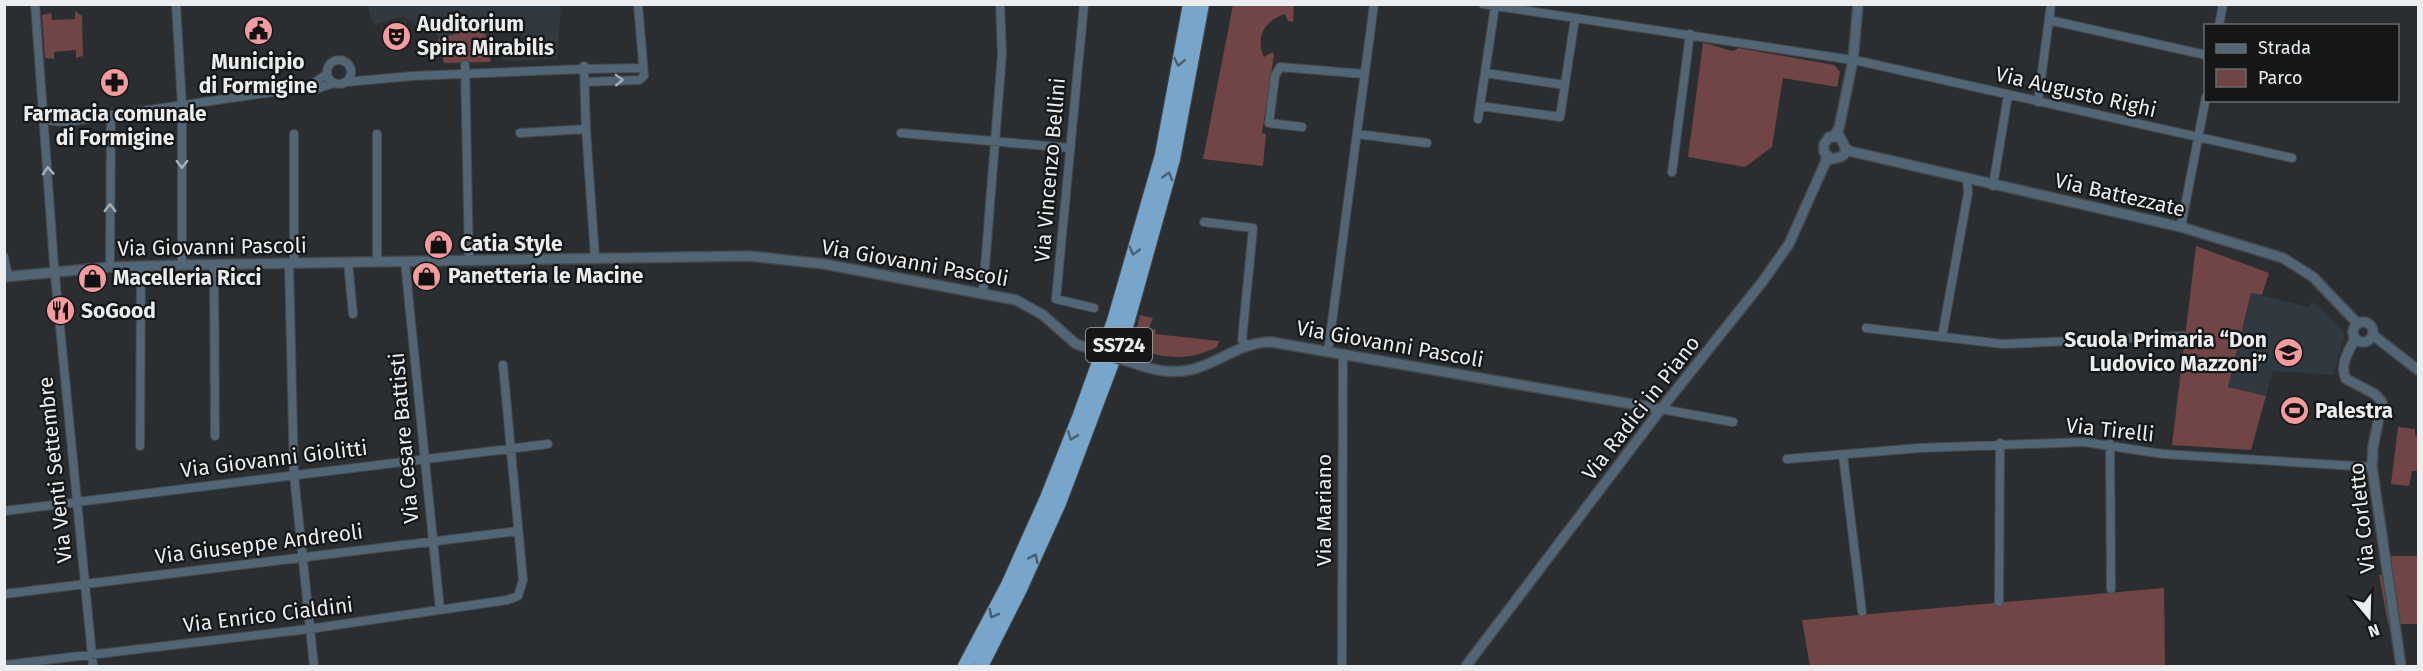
<svg xmlns="http://www.w3.org/2000/svg" width="2423" height="671" font-family="'Fira Sans',sans-serif">
<style>
.built{fill:#303940}
.green{fill:#714445}
.lines{fill:none;stroke-linecap:round;stroke-linejoin:round}
.minor-casing{stroke:#45494b;stroke-width:10}
.tertiary-casing{stroke:#45494b;stroke-width:12}
.trunk-casing{stroke:#45494b;stroke-width:16}
.minor{stroke:#516575;stroke-width:8}
.tertiary{stroke:#516575;stroke-width:9}
.trunk{stroke:#78a6cb;stroke-width:14}
.tertiary-bridge-casing{stroke:#45494b;stroke-width:12;stroke-linecap:butt}
.tertiary-bridge{stroke:#516575;stroke-width:9}
.oneway{stroke:#465e71}
.oneway2{stroke:#a6b0b8}
.labels{text-anchor:middle;dominant-baseline:central;stroke-width:4.5;stroke-linejoin:round;paint-order:stroke}
.shield{fill:#141617;stroke:#aaacae;stroke-width:1.5}
.shield-label{font-size:20px;font-weight:bold;fill:#ebedef}
.poi-label{font-size:21px;font-weight:bold;fill:#ebedef;stroke:#141617;text-anchor:start}
.street-label{font-size:21px;fill:#ebedef;stroke:#141617}
</style>
<rect width="100%" height="100%" fill="#2a2e30"/>
<path class="built" d="M377,4L561,5L557,59L503,61L500,48L524,41L518,17L438,39L433,20L426,21L421,30L404,16L373,25L368,7Z
M2251,293L2308,307L2313,302L2345,333L2333,375L2273,371L2266,396L2228,388Z"/>
<path class="green" d="M1233,5H1294L1293,22L1288,21L1285,14C1265,20 1255,37 1264,57L1273,52L1274,55L1262,133L1266,134L1263,166L1203,159Z
M75,11L82,16L83,56L76,58V50L54,52V59L45,58L42,15L51,13L52,20L75,19Z
M484,26L491,62L444,63L438,39Z
M1703,43C1714,45 1722,49 1734,51L1738,48L1834,65L1840,72L1837,87L1783,78L1772,147L1745,167L1688,157Z
M2196,246L2269,273L2262,295L2251,293L2228,387L2266,396L2251,450L2172,445Z
M1140,315L1153,318L1149,328L1156,330L1155,334L1219,341L1217,347C1187,362 1162,359 1132,346Z
M2398,427L2415,429V435L2418,437V471H2412L2409,486L2391,484Z
M2390,556H2418V624H2388L2379,575H2386Z
M2164,588L2165,666H1810L1802,620Z"/>
<g class="lines">
<defs>
<path id="minor" d="M35,4L54,265L93,666
M176,4L182,106V265
M1084,4L1056,299L1094,308
M1483,4L1859,61L2292,158
M2049,20L2206,55
M2219,26L2223,4
M327 72a12 12 0 1 1 24 0a12 12 0 1 1-24 0Z
M465,65L469,260
M584,66V69L643,68
M1485,73L1565,85
M346,82L412,76L584,69L586,129L595,258
M585,82L639,80L644,76L638,4
M308,87L327,74
M2038,102L2051,4
M1480,106L1560,117L1575,18
M1478,119L1495,6
M45,120L65,122L308,87L316,89L334,83
M1302,127L1269,123L1275,76L1280,67L1364,74
M520,133L586,129
M901,133L1070,148
M294,134V263
M377,134V262
M1357,134L1427,143
M1672,172L1690,34
M1993,186L2008,95
M1204,222L1253,228L1242,340L1247,345
M2181,227L2206,97
M4,257L8,276
M348,262L353,314
M405,262L440,610
M289,263L294,475L314,666
M214,265L215,436
M110,267L111,115
M983,292L1002,54L1000,4
M1866,328L2003,344L2183,336
M1942,337L1968,193L1967,179
M1328,352L1374,4
M1661,409L1733,422
M2110,444L2111,589
M140,446L141,266
M1843,455L1862,612
M1787,459L1920,448L2084,442L2163,454L2372,467
M4,511L548,444
M4,594L518,531
M1999,602L2000,443
M4,665L309,629L507,600L518,596L523,580L503,365
M1342,666L1343,354"/>
<path id="tertiary" d="M1834,136L1839,128L1853,60L1858,4
M1846,148L1849,151L2181,227L2283,258L2313,277L2358,324
M1830,158L1824,152V144L1829,137H1838
M1826,161C1829,159 1833,159 1836,158C1854,155 1841,140 1837,132
M4,277L110,267L182,265L749,256L824,264L1016,300L1043,315L1076,344
M2353 332a10 10 0 1 1 20 0a10 10 0 1 1-20 0Z
M2373,335L2418,370
M2355,338C2349,351 2339,365 2346,379L2375,394L2382,402L2373,447L2372,467L2401,666
M1133,363C1154,371 1175,375 1197,368C1223,360 1242,342 1271,342L1661,409
M1466,666L1661,409L1763,281L1789,244L1826,161V154"/>
<path id="trunk" d="M965,666L1008,585L1047,498L1080,415L1114,321L1162,155L1190,4
M981,666L1019,591L1059,503L1127,323L1173,159L1202,4"/>
</defs>
<use href="#minor" class="minor-casing"/>
<use href="#tertiary" class="tertiary-casing"/>
<use href="#trunk" class="trunk-casing"/>
<use href="#minor" class="minor"/>
<use href="#tertiary" class="tertiary"/>
<use href="#trunk" class="trunk"/>
<defs>
<path id="tertiary-bridge" d="M1076,344L1133,363"/>
</defs>
<use href="#tertiary-bridge" class="tertiary-bridge-casing"/>
<use href="#tertiary-bridge" class="tertiary-bridge"/>
</g>
<defs><path id="oneway-chevron" d="M-2-3.5L2.5 0L-2 3.5" fill="none" stroke-width="1.6" stroke-linecap="round" stroke-linejoin="round" transform="scale(1.5)"/></defs>
<g class="oneway">
<use href="#oneway-chevron" transform="translate(1179 62) rotate(101)"/>
<use href="#oneway-chevron" transform="translate(1168 176) rotate(-74)"/>
<use href="#oneway-chevron" transform="translate(1134 251) rotate(106)"/>
<use href="#oneway-chevron" transform="translate(1072 436) rotate(112)"/>
<use href="#oneway-chevron" transform="translate(1034 558) rotate(-65)"/>
<use href="#oneway-chevron" transform="translate(993 614) rotate(118)"/>
</g>
<g class="oneway2">
<use href="#oneway-chevron" transform="translate(619 80) rotate(-2)"/>
<use href="#oneway-chevron" transform="translate(182 164) rotate(90)"/>
<use href="#oneway-chevron" transform="translate(48 171) rotate(-94)"/>
<use href="#oneway-chevron" transform="translate(110 208) rotate(-90)"/>
</g>
<defs>
<symbol id="civic-disc" viewBox="-11 -11 22 22"><circle r="9.5" fill="#f59b9d" stroke="#141617"/><path d="M-.6-6.5H3V-4.5H.6V-3L4-1V1h2V6H-6V1h2V-1L-.6-3ZM-1.2 2.5V6h2.4V2.5Z" fill="#111"/></symbol>
<symbol id="theatre-disc" viewBox="-11 -11 22 22"><circle r="9.5" fill="#f59b9d" stroke="#141617"/><path d="M-5-5.5Q0-4 5-5.5V0Q5 5 0 6Q-5 5-5 0ZM-3.3-2.5H-1v1.5H-3.3ZM1-2.5H3.3v1.5H1ZM-2.8 1Q0 5.5 2.8 1Z" fill="#111"/></symbol>
<symbol id="pharmacy-disc" viewBox="-11 -11 22 22"><circle r="9.5" fill="#f59b9d" stroke="#141617"/><path d="M-2-6h4v4h4v4h-4v4h-4v-4h-4v-4h4Z" fill="#111"/></symbol>
<symbol id="shop-disc" viewBox="-11 -11 22 22"><circle r="9.5" fill="#f59b9d" stroke="#141617"/><path d="M-5-2.5h2.3a2.7 3.5 0 0 1 5.4 0H5L5.5 6h-11ZM-1.5-2.5h3a1.5 2.3 0 0 0-3 0Z" fill="#111"/></symbol>
<symbol id="restaurant-disc" viewBox="-11 -11 22 22"><circle r="9.5" fill="#f59b9d" stroke="#141617"/><path d="M-5-6h1v4h1v-4h1v4h1v-4h1v5L-1.5 .5V6h-2V.5L-5-1ZM5-6V6H3V1.5H1.5Q1.5-4 5-6Z" fill="#111"/></symbol>
<symbol id="school-disc" viewBox="-11 -11 22 22"><circle r="9.5" fill="#f59b9d" stroke="#141617"/><path d="M0-5L7-2L0 1L-7-2ZM-4 1L0 2.5L4 1V4Q0 6-4 4Z" fill="#111"/></symbol>
<symbol id="stadium-disc" viewBox="-11 -11 22 22"><circle r="9.5" fill="#f59b9d" stroke="#141617"/><path d="M0-5a6.5 5 0 1 0 0 10a6.5 5 0 1 0 0-10ZM-3.5-1.8h7v3.6h-7Z" fill="#111"/></symbol>
</defs>
<g fill-rule="evenodd">
<use href="#civic-disc" x="242" y="14" width="33" height="33"/>
<use href="#theatre-disc" x="380" y="20" width="33" height="33"/>
<use href="#pharmacy-disc" x="98" y="66" width="33" height="33"/>
<use href="#shop-disc" x="422" y="228" width="33" height="33"/>
<use href="#shop-disc" x="410" y="260" width="33" height="33"/>
<use href="#shop-disc" x="76" y="262" width="33" height="33"/>
<use href="#restaurant-disc" x="44" y="294" width="33" height="33"/>
<use href="#school-disc" x="2272" y="336" width="33" height="33"/>
<use href="#stadium-disc" x="2278" y="394" width="33" height="33"/>
</g>
<g class="labels">
<rect class="shield" x="1086" y="328" width="66" height="34" rx="4.5"/>
<g class="shield-label">
<text x="1119" y="345">SS724</text>
</g>
<g class="poi-label">
<text x="417" y="24">Auditorium<tspan x="417" dy="24">Spira Mirabilis</tspan></text>
<text x="258" y="62" text-anchor="middle">Municipio<tspan x="258" dy="24">di Formigine</tspan></text>
<text x="115" y="114" text-anchor="middle">Farmacia comunale<tspan x="115" dy="24">di Formigine</tspan></text>
<text x="460" y="244">Catia Style</text>
<text x="448" y="276">Panetteria le Macine</text>
<text x="113" y="278">Macelleria Ricci</text>
<text x="81" y="311">SoGood</text>
<text x="2267" y="340" text-anchor="end">Scuola Primaria “Don<tspan x="2267" dy="24">Ludovico Mazzoni”</tspan></text>
<text x="2315" y="411">Palestra</text>
</g>
<g class="street-label">
<text transform="translate(2076 92) rotate(13)">Via Augusto Righi</text>
<text transform="translate(1050 170) rotate(-85)">Via Vincenzo Bellini</text>
<text transform="translate(2120 195) rotate(13)">Via Battezzate</text>
<text transform="translate(212 247) rotate(-1)">Via Giovanni Pascoli</text>
<text transform="translate(915 263) rotate(10)">Via Giovanni Pascoli</text>
<text transform="translate(1390 344) rotate(10)">Via Giovanni Pascoli</text>
<text transform="translate(1641 408) rotate(-52)">Via Radici in Piano</text>
<text transform="translate(2110 430) rotate(6)">Via Tirelli</text>
<text transform="translate(404 438) rotate(-95)">Via Cesare Battisti</text>
<text transform="translate(274 459) rotate(-7)">Via Giovanni Giolitti</text>
<text transform="translate(55 470) rotate(-96)">Via Venti Settembre</text>
<text transform="translate(1324 510) rotate(-90)">Via Mariano</text>
<text transform="translate(2362 518) rotate(-96)">Via Corletto</text>
<text transform="translate(259 544) rotate(-7)">Via Giuseppe Andreoli</text>
<text transform="translate(268 615) rotate(-7)">Via Enrico Cialdini</text>
</g>
</g>
<rect width="2423" height="671" fill="none" stroke="#ebedef" stroke-width="12"/>
<rect x="2204" y="24" width="195" height="78" fill="#141617" stroke="#6a6c6d" stroke-width="1.5"/>
<rect x="2216" y="44" width="30" height="9" fill="#516575" stroke="#6a6c6d" stroke-width="1.5"/>
<text x="2258" y="54" font-size="18" fill="#ebedef">Strada</text>
<rect x="2216" y="69" width="30" height="18" fill="#714445" stroke="#6a6c6d" stroke-width="1.5"/>
<text x="2258" y="84" font-size="18" fill="#ebedef">Parco</text>
<g transform="translate(2369 617) rotate(161)" stroke="#141617" stroke-width="4.5" paint-order="stroke">
<path d="M0-4.5L10 22L0 15L-10 22Z" fill="#ebedef"/>
<text y="-9" font-size="16" font-weight="bold" text-anchor="middle" fill="#ebedef">N</text>
</g>
</svg>
